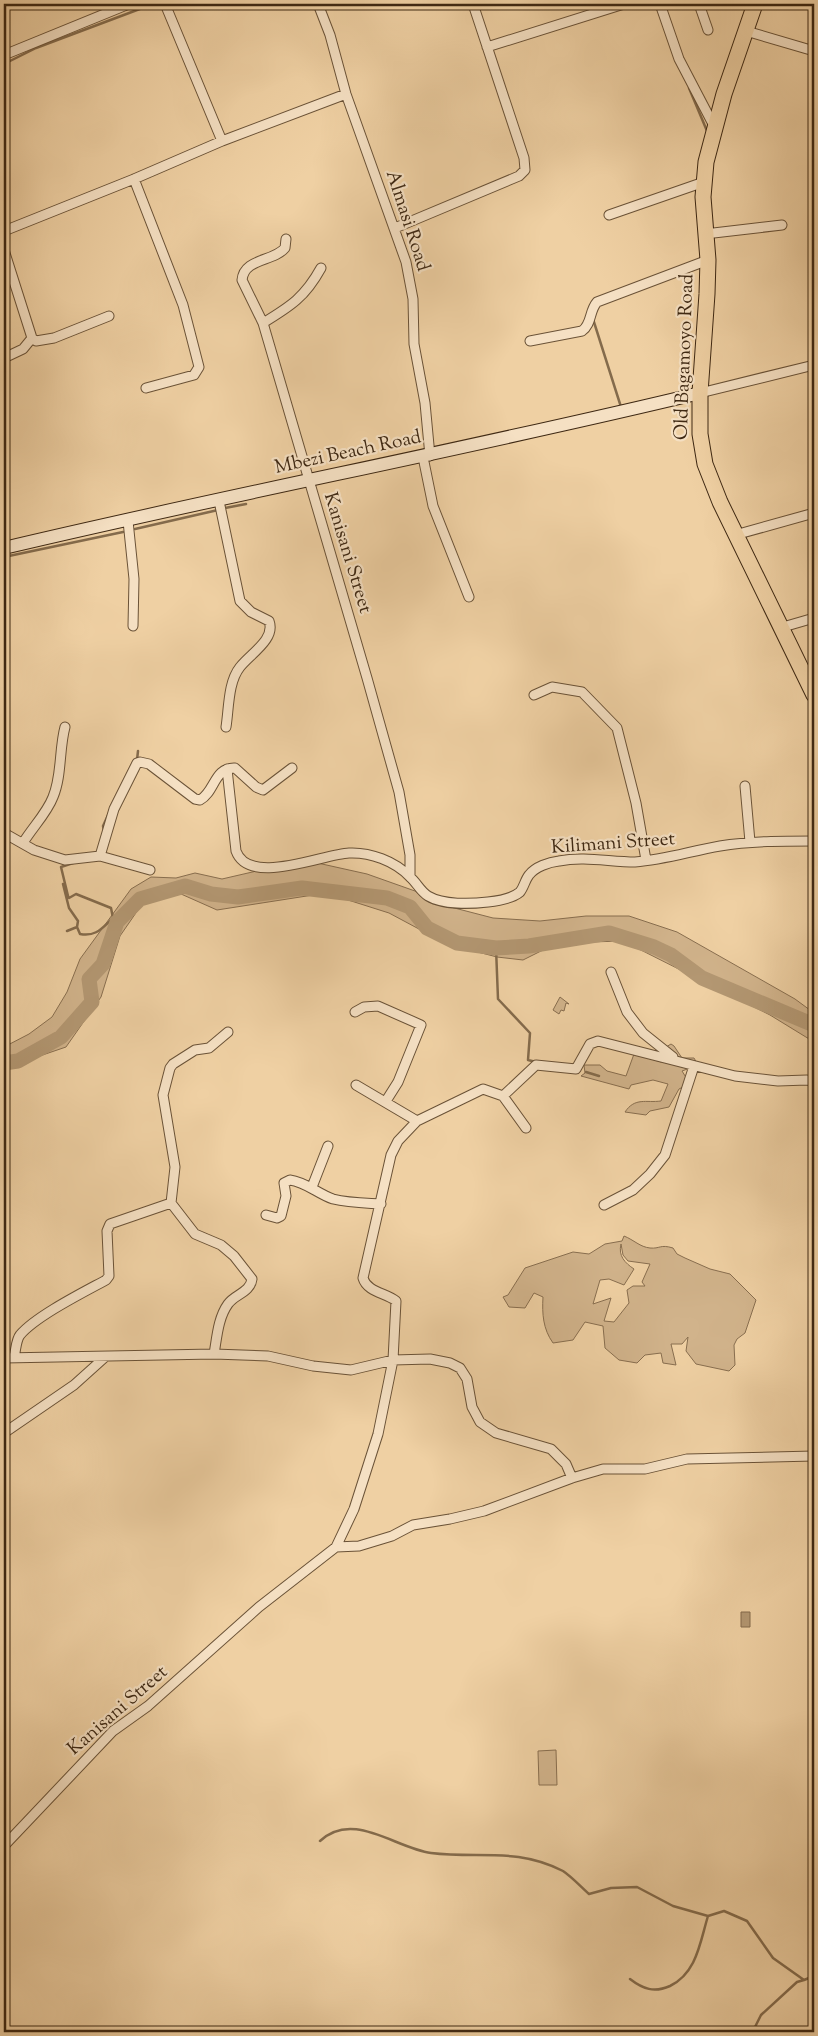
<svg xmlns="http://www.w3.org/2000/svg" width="818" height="2036" font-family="'Sorts Mill Goudy',serif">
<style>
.green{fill:#d1b38b;stroke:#886e4f;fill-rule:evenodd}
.water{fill:#b39772;stroke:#846b4c}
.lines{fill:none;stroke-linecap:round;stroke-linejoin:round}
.stream{stroke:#846b4c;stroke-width:2.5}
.river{stroke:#b39772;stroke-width:15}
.minor-casing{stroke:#6a5237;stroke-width:11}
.secondary-casing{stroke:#3e2813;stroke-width:14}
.primary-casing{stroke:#3e2813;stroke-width:17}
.minor{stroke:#f5e0c3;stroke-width:9}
.secondary{stroke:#f5e0c3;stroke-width:12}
.primary{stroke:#efd0a3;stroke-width:15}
.labels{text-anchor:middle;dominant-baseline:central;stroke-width:4.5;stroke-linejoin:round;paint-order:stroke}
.street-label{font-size:19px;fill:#3e2813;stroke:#f5e0c3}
</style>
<rect width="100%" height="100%" fill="#efd0a3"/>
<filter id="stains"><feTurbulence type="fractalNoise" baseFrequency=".004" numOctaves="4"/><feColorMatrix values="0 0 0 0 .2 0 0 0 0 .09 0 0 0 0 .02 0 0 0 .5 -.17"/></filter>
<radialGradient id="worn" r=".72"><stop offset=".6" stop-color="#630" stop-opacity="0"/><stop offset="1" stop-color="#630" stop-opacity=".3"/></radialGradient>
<path class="green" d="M313,862L367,874L415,891L439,904L493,918L540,921L586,916H629L677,932L795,999L814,1013V1042L770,1015L623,941L557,943L523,960L497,957L447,944L389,913L326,893L217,910L181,894L153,896L140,907L120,936L101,997L66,1047L22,1062L4,1064V1047L29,1034L52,1017L67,992L80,959L131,889L151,877L176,878L195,873L222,879L261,870Z
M560,997L569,1004L566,1003L564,1011L561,1010L559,1014L553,1010Z
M671,1044L674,1046L682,1058H694L698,1065L682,1071L687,1079V1085L679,1089L669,1107L650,1111L646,1115L625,1112C635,1097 646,1103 661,1101L668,1084L653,1080L631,1085L629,1089L581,1076L585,1073L584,1065H600L607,1071L626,1076L634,1054L661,1062L665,1060L666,1047Z
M624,1236C634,1240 640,1247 650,1248C660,1249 660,1244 673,1248L677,1254L685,1258L710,1269L730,1274L756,1300L745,1333L737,1339L734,1345L735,1365L729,1371L696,1364L686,1351L688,1337L682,1344H671L676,1365L663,1363L661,1353L645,1355L637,1363L619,1360L605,1348L603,1326L585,1322L573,1340L553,1343C543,1329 542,1314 543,1297L534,1293L525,1308L509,1307L503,1297L508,1295L525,1268L573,1252L589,1254L605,1244L622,1241ZM621,1244L623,1255L628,1261L650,1264L642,1282L645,1286H633L627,1290L629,1303L614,1322L604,1321L611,1298L593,1304L600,1280L609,1279L624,1285L634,1269C625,1263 618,1256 621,1244Z
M556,1750L557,1785H539L538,1751Z"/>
<path class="water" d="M741,1612H750V1627H741Z"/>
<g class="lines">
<path class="stream" d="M4,64L36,48L153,4
M689,88L707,131
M593,319L621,407
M225,508L246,504
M135,529L218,510
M4,557L123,532
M137,760L138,751
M104,831L103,826L109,813
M73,863L61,867L68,896L69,898L76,894L111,908L113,918
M63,884L69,908L78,921L77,927
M67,931L77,927L80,934C96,937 102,928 112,919C116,915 123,914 127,912
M496,948L498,999L530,1033L528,1060L536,1062
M586,1072L599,1076
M320,1841C353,1810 395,1848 431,1853C479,1859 516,1847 563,1871C572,1877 581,1887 589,1894L611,1888L637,1887L673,1906L708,1916L724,1911L747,1921L773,1958L804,1980L814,1976
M630,1979C643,1989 654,1993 670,1986C697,1973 700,1942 708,1916
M749,2032L754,2029L761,2015L797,1982L804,1980"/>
<path class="river" d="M4,1063L18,1061L61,1037L92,1002L89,979L103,964L117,922L140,899L185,886L211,894L238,897L302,888L387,898L410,907L427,928L457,943L496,948L529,946L609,933L654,947L671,955L702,978L814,1025"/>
<defs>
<path id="minor" d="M165,4L222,141
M318,4L330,35L346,94L406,262L413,299L414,344L425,403L430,456
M660,4L679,59L714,126
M699,4L708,30
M746,31L814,51
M487,47L624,4
M4,55L129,4
M134,179L183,305L199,367L194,375L146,388
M609,215L704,182
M395,228L519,176L525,170L524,158L473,4
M4,231L134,179L222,141L346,94
M705,234L782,225
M286,239L285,248C273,262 244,258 242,280L263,323L367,678L399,792L410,855V876
M4,250L32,338L36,341L54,338L109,316
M263,323C291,306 305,297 321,268
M530,341L582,331C592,324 589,311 597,302L708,260
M4,358L23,349L32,338
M700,393L814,365
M423,457L433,506L469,597
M219,501L240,601L251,612L269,621C276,639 250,654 240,667C228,682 229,708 226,727
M128,521L134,579L133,626
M735,535L814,513
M783,627L814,618
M534,695L552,687L582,692L617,728L636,803L646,860
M227,769L236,851C249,887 323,854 349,853C370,852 395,861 410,877C417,883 420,891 428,896C443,905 471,904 488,902C497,901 513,898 520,892C524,887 525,880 529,875C535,867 549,862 559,861C584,856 610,862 635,862C664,860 691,851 720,846C751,841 783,841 814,841
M745,786L750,842
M4,833L34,850L65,860L100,856L150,870
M23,843C32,828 47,813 53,797C62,776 59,749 65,727
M100,856L114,809L137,763L140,762L149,764L195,799L200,800C215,792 214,767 235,768L256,787L263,790L292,768
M611,972L627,1012L643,1033L673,1057
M355,1012L364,1007L378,1006L421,1025L398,1082L386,1101
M356,1085L417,1121
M503,1096L536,1065L576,1069L590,1044L598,1041L735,1076L778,1081L807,1080L814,1082
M312,1187L328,1146
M171,1203L175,1167L163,1095L170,1068L173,1064L195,1050L209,1048L228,1032
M604,1205L633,1190L650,1174L665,1155L694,1066
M266,1215L277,1218L281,1216L286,1196L284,1183L290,1180C306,1182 318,1194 333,1199C349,1203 365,1203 381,1204
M14,1357C16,1350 16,1340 20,1335C36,1316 84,1292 106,1280L109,1276L107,1231L110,1224L171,1203L195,1234L221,1245L234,1256L252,1279C250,1293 235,1294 228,1304C218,1318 217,1337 214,1354
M4,1358L214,1354L268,1356L313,1366L351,1370L393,1360L430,1359L450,1363L460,1368L467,1379L472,1407L480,1422L496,1433L551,1449L566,1464L572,1478
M4,1433L74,1385L104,1358
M336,1547L359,1546L392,1536L413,1525L450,1519L484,1511L572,1478L603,1469H645L687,1459L814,1456
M4,1846L113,1731L148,1706L259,1607L336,1547L354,1509L378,1434L393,1360L396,1301C386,1293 367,1292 363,1278L391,1155L398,1141L417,1121L483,1089L503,1096L526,1128"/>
<path id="secondary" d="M4,548C235,493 469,449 700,393"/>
<path id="primary" d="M755,4L724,94L706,162L703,197L708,260L707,294L700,393V434L705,464L720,502L814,695"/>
</defs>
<use href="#minor" class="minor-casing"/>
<use href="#secondary" class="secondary-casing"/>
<use href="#primary" class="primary-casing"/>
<use href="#minor" class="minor"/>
<use href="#secondary" class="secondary"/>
<use href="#primary" class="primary"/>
</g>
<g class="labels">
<g class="street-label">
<text transform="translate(407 221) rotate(72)">Almasi Road</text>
<text transform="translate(685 357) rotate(-88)">Old Bagamoyo Road</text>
<text transform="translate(348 453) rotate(-12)">Mbezi Beach Road</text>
<text transform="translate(347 553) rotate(73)">Kanisani Street</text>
<text transform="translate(613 844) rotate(-4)">Kilimani Street</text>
<text transform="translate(118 1711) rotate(-41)">Kanisani Street</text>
</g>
</g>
<rect width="818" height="2036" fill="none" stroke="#efd0a3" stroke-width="20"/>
<rect x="5" y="5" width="808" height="2026" fill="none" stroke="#3e2813" stroke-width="2.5"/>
<rect x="10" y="10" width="798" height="2016" fill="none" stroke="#3e2813"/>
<rect width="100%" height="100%" filter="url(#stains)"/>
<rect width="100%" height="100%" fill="url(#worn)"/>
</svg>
